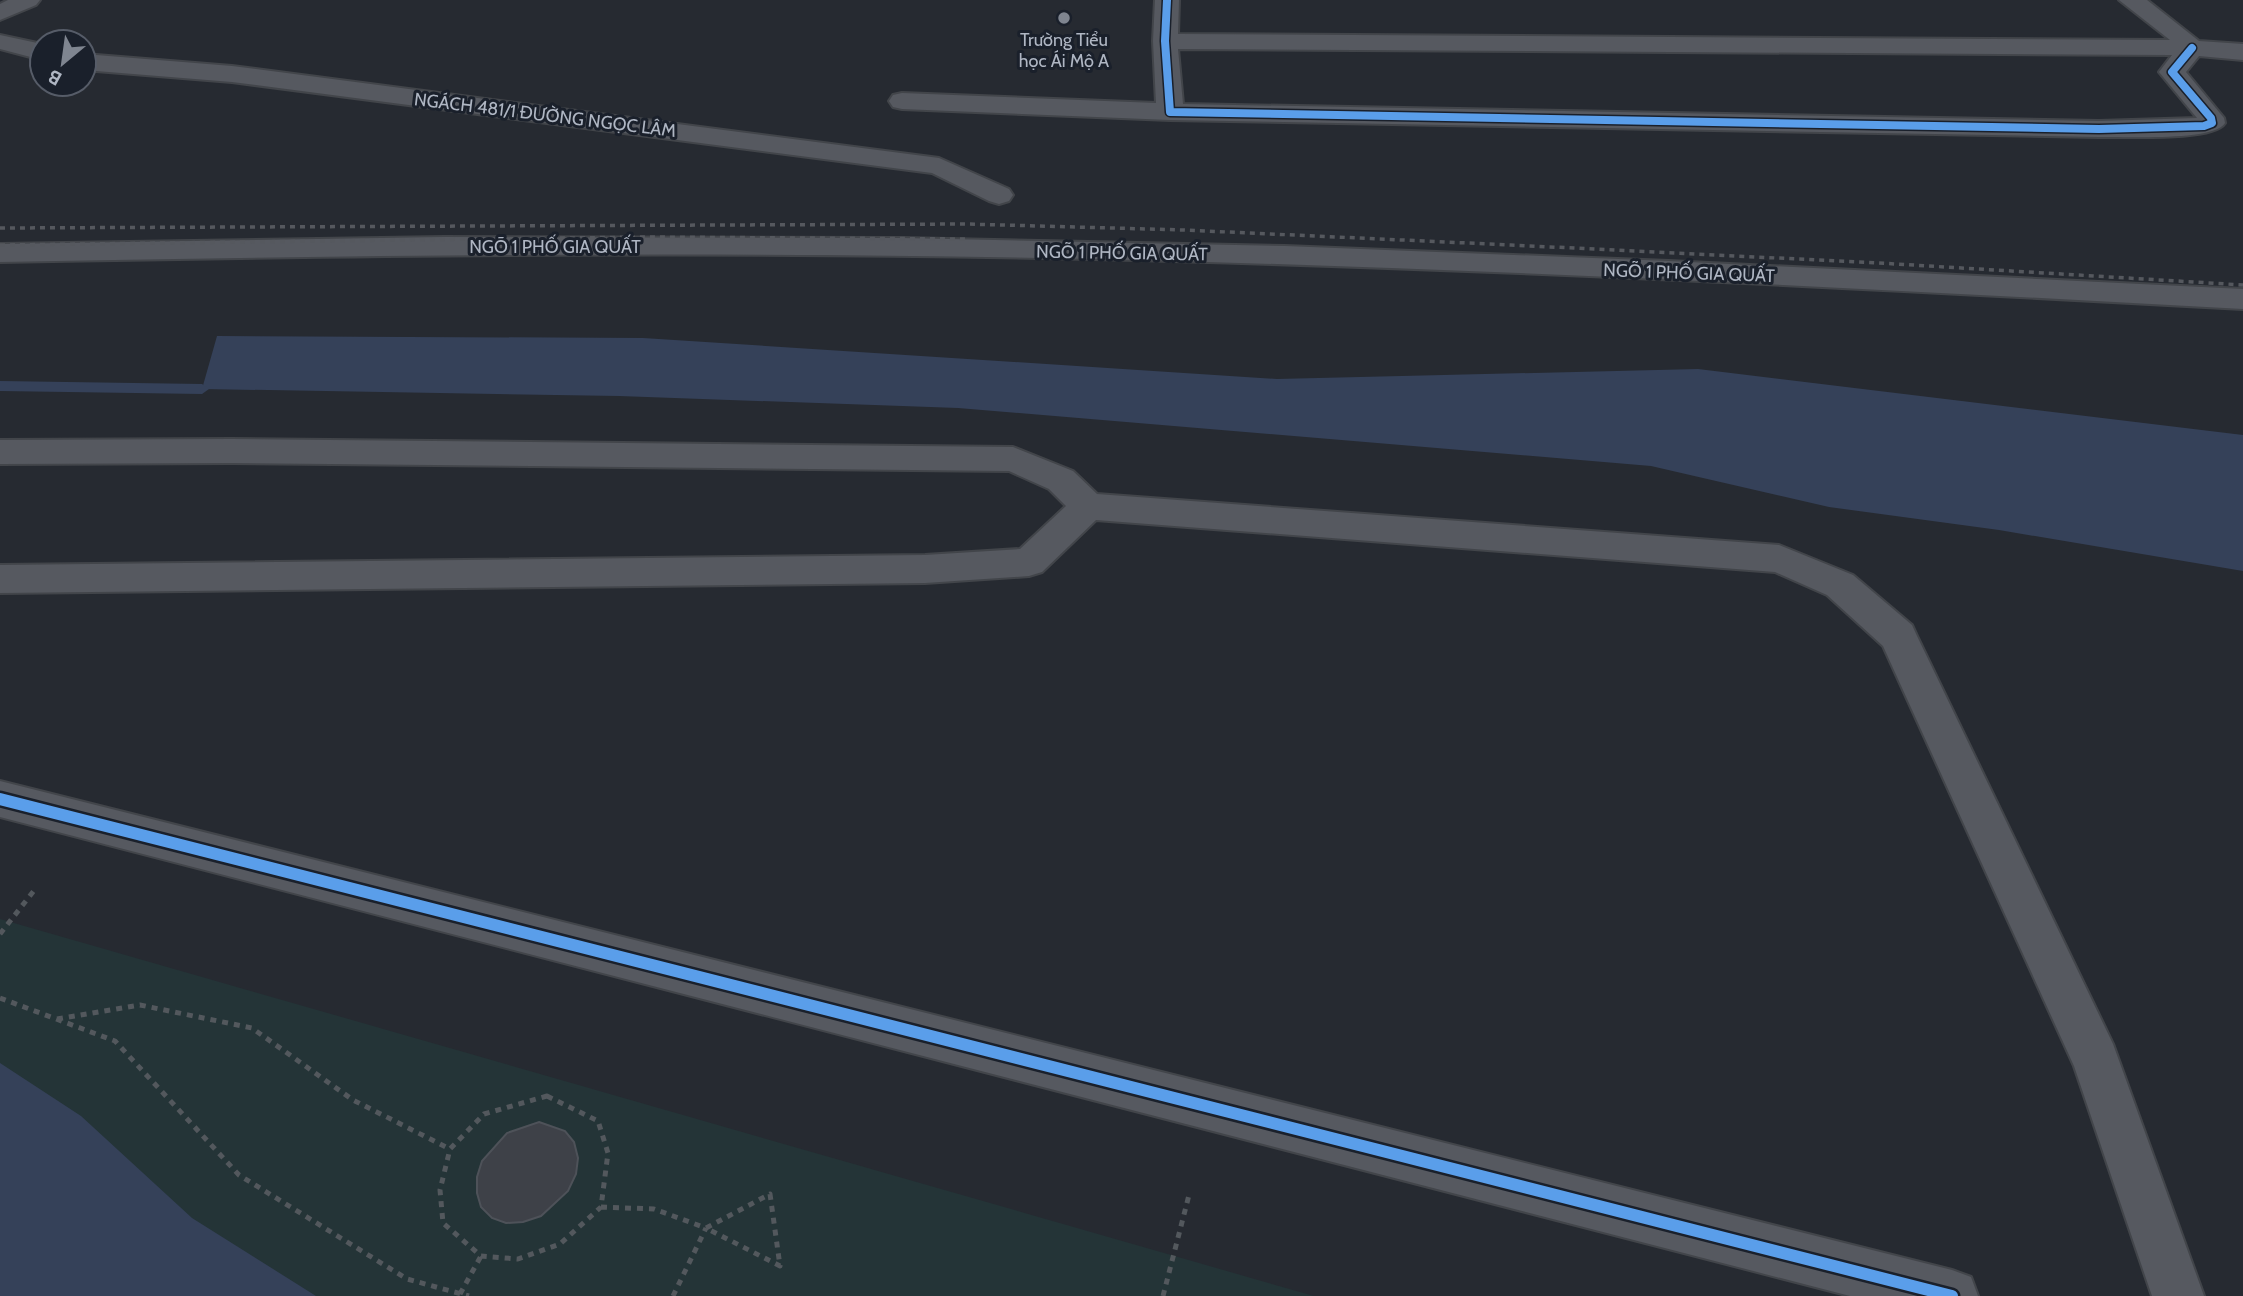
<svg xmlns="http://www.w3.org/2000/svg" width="2243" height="1296" font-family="Cabin,sans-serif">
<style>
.green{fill:#243437}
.water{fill:#354159}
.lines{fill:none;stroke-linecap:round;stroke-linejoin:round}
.stream{fill:#354159;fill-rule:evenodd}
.building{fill:#3e4148;stroke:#4e5259;stroke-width:2}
.minor-casing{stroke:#42454a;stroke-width:4}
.path{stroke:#53585d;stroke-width:5;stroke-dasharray:6 6;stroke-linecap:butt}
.minor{fill:#565960;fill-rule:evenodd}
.rail{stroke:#55585e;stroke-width:3.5;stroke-dasharray:5 5;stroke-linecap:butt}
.cycleway-far1-casing{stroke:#1a202b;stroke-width:11}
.cycleway-casing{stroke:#1a202b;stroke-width:17}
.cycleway-far1{stroke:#5a9eea;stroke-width:8}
.cycleway{stroke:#5a9eea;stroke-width:12}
.poi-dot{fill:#7f8590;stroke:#1a202b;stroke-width:2.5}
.labels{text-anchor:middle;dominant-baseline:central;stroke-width:6;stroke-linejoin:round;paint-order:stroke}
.far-poi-label{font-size:18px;fill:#afb6c3;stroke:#1a202b}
.far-street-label{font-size:18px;fill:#afb6c3;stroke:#1a202b}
</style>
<rect width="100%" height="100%" fill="#262a31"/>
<path class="green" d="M0,919L1314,1296H0Z"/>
<path class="water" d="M217,336L643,338L1277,379L1698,369L2243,435V571L1999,530L1829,507L1651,466L958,408L619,396L202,389Z
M0,1063L81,1116L192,1218L316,1296H0Z"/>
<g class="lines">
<path class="stream" d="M0,381L202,384L209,389L202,394L0,391Z"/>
</g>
<path class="building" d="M539,1122L565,1131L574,1142L578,1158L576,1174L568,1191L541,1216L523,1222L506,1223L492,1218L481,1207L477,1193V1177L482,1161L507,1133Z"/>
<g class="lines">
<defs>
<path id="minor" d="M8,0H40L36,5L0,20V4Z
M1155,0H1179L1178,34L2170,40L2119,0H2147L2199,41L2243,44V60L2199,56L2186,72L2224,118L2225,123C2213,142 2124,136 2099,137L1170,120L902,109L893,107L889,101L893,95L902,93L1156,103L1153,41ZM1178,49L2172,55L2159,72L2197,118L2099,121L1183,104Z
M0,35L42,44V60L0,49Z
M84,54L232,66L939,158L1009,189L1013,195L1009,201L999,204L989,201L932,173L232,82L84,70Z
M444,237L902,238L1285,246L1669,261L2243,289V309C1860,288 1477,268 1094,259C729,251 365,255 0,262V244Z
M232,439L1013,447L1073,471L1097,494L1779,545L1853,575L1912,625L1917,636L2113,1044L2204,1296H2152L2074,1066L1883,646L1827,595L1775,572L1096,520L1042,572L1029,576L925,583L0,593V565L925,555L1020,549L1066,506L1049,489L1009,471L232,463L0,464V440Z
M0,781L1952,1270L1971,1277L1978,1296H1850L0,817Z"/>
</defs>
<use href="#minor" class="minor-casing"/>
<path class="path" d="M0,934L36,888
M0,998L115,1041L239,1175L407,1279L469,1296
M57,1019L140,1005L252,1028L353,1100L450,1149
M547,1096L598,1121L608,1153L601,1207L560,1244L518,1259L481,1256L443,1223L440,1190L450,1149L484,1114Z
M770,1194L780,1266L706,1228Z
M601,1207L654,1209L706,1228
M460,1294L481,1256
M673,1296L706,1228
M1163,1296L1189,1195"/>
<use href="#minor" class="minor"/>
<path class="rail" d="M0,228L966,224L1184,230L1511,245L1879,263L2243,285
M0,245L647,237L967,239"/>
<defs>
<path id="cycleway-far1" d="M1167,0L1165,41L1170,112L2099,129L2204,126L2212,123L2211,118L2172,72L2192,48"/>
<path id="cycleway" d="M0,799L1952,1296"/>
</defs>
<use href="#cycleway-far1" class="cycleway-far1-casing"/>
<use href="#cycleway" class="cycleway-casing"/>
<use href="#cycleway-far1" class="cycleway-far1"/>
<use href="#cycleway" class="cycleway"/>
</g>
<circle class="poi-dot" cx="1064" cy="18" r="7"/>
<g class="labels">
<g class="far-poi-label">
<text x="1064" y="40">Trường Tiểu<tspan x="1064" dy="21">học Ái Mộ A</tspan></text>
</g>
<g class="far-street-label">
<text transform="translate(545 115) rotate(7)">NGÁCH 481/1 ĐƯỜNG NGỌC LÂM</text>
<text x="555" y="247">NGÕ 1 PHỐ GIA QUẤT</text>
<text transform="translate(1122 253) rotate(1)">NGÕ 1 PHỐ GIA QUẤT</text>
<text transform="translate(1689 273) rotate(2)">NGÕ 1 PHỐ GIA QUẤT</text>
</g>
</g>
<g transform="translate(63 63) rotate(209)"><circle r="33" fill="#1a202b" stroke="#565c68" stroke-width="2"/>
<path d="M0-5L12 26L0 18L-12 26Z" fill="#7f8590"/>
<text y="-10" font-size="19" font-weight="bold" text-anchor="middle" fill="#afb6c3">B</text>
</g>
</svg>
